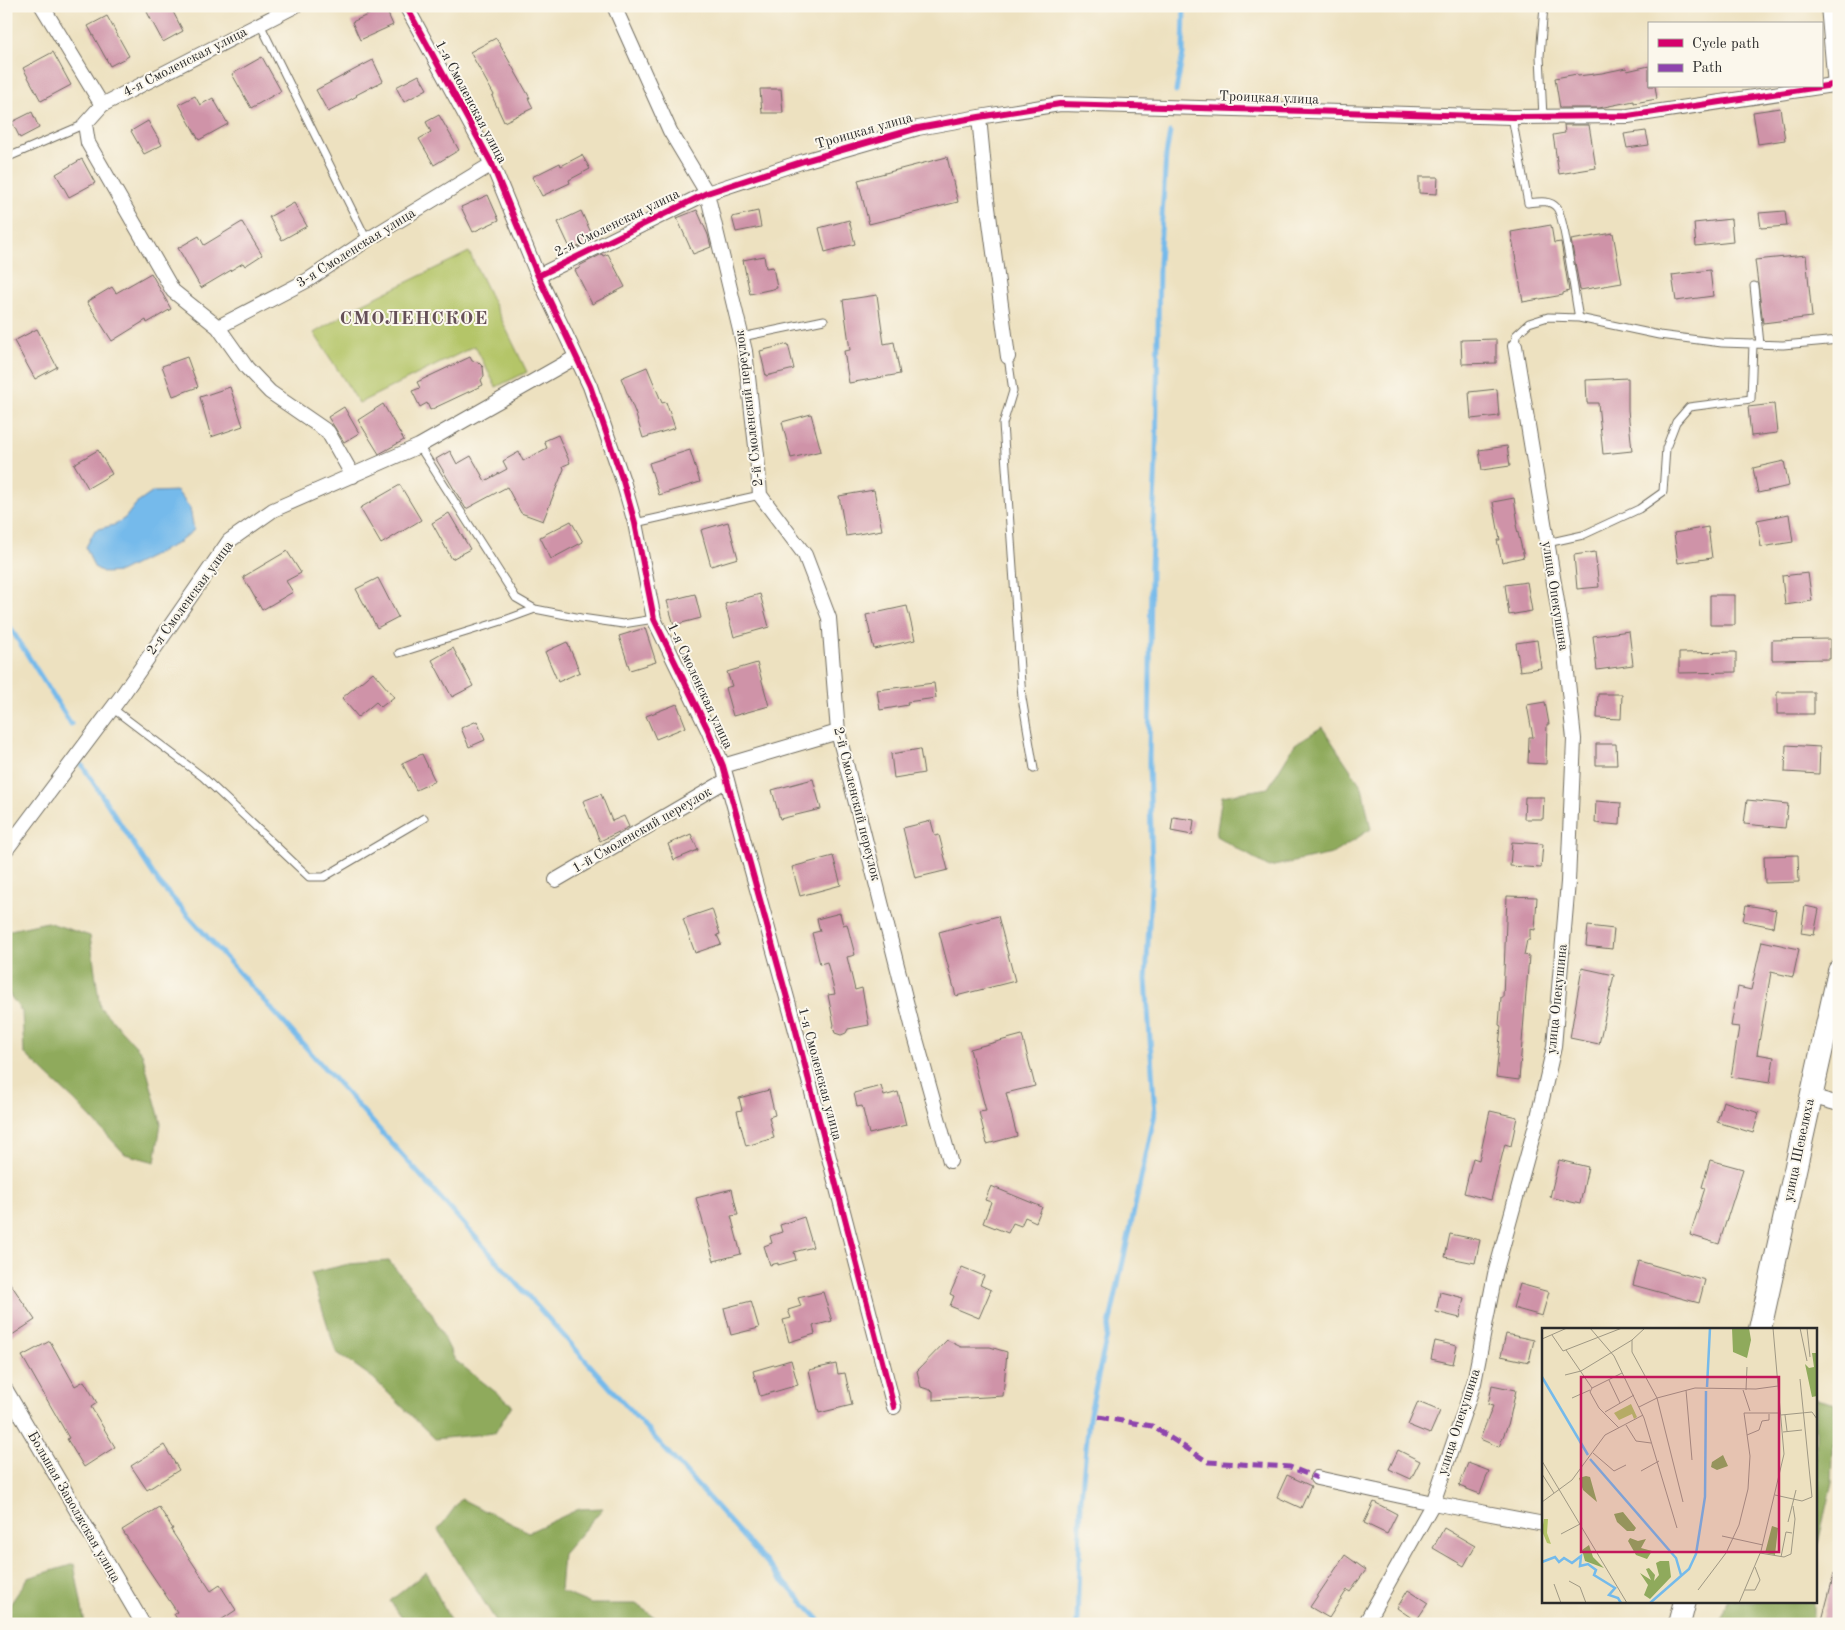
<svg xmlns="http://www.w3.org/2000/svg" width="1845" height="1630" font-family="'Old Standard TT',serif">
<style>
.green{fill:#b4c568;stroke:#70784a}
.forest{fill:#8faa5c;stroke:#5d6a44}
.water{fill:#74baeb;stroke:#50728b}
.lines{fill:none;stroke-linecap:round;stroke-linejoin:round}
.stream{stroke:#74baeb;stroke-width:5}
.building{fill:#cf93a8}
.lane-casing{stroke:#6f6b5f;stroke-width:9}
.street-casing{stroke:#6f6b5f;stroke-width:16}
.primary-casing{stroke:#6f6b5f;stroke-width:24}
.lane{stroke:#fff;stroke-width:7}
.street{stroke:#fff;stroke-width:14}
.primary{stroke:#fff;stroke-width:22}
.quiet{stroke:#8e44ad;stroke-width:5;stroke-dasharray:10 5;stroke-linecap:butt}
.cycleway-casing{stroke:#fbf7ec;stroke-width:9}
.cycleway{stroke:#d6006c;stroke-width:6}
.labels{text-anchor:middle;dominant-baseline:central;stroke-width:4;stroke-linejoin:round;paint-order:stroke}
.street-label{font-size:14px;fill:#2b2b2b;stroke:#fbf7ec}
.district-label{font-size:19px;font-weight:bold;letter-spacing:1px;fill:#644f57;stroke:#fbf7ec}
.inset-river{fill:none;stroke:#74baeb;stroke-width:2.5}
.inset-road{fill:none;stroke:#9f9884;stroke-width:1}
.view{fill:#c2185b;fill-opacity:0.15;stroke:#c2185b;stroke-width:2.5}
.inset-edge{fill:none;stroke:#2b2b2b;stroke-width:2.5}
</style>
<rect width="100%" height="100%" fill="#fbf7ec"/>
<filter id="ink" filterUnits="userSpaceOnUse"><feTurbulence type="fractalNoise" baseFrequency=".02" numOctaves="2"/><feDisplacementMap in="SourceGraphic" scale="10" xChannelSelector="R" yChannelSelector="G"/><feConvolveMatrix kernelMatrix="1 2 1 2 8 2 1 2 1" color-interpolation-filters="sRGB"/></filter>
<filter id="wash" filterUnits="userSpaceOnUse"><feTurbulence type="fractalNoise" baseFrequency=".0096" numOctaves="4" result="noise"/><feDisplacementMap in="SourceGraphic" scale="20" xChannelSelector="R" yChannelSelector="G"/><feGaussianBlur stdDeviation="1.12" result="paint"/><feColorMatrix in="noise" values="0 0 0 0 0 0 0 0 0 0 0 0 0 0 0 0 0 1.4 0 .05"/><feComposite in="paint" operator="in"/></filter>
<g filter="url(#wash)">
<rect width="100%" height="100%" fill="#ede1c0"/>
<path class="green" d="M469,252L527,372L496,387L475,346L359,403L314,333L360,305Z"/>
<path class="forest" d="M1322,727L1362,787L1371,829L1332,854L1269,867L1216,836L1222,796L1268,788L1295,744Z
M47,922L90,936L100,1007L142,1053L161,1123L155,1162L125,1154L75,1101L24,1053L22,1012L6,990V931Z
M389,1261L431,1312L455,1360L512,1405L495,1433L435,1439L373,1378L336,1352L311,1273L349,1264Z
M1816,1399L1835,1404L1832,1482L1816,1552Z
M461,1499L529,1532L579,1509L603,1508L563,1554L560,1591L591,1604H636L663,1623L498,1624L438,1530Z
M74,1564L85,1624H12L7,1609L28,1578Z
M426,1572L452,1624H406L390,1601Z
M1727,1601H1813V1624H1721Z"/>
<path class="water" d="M177,491L190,508L194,530L178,543L120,572L105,573L94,567L86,547L95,530L114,525L125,518L136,504L153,492Z"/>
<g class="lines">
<path class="stream" d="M1176,91L1183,54L1184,6
M6,621L71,724
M82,765L159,883L781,1579L823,1624
M1077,1624L1081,1499L1089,1418L1155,1114L1146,979L1152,868L1149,763L1151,567L1156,460L1159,263L1166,155L1170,132"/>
</g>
<g id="blocks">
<path class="building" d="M157,6H170L183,31L163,42L147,12Z
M385,7L393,25L360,40L352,22Z
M107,16L129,56L110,66L88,26Z
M496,38L530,98H528L533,108L504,122L492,96L494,95L470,52Z
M53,52L71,85L41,101L23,68Z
M262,57L281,91L251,108L232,74Z
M373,60L383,81L356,95L357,96L328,112L316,90Z
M1649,66V86H1655L1657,99L1634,103V101L1599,108H1560L1555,78L1577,74L1578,76L1602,73L1626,68L1627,71Z
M419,75L427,89L404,102L396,87Z
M760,89H781L783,113H762Z
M195,96L200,105L213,98L228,124L199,140L179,104Z
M1780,108L1785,140L1758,144L1753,112Z
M32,112L39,128L20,138L12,122Z
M439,115L459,150L434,165L419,139L431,132L426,122Z
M148,121L162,145L144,154L131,131Z
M1564,125H1589L1596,168L1559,174L1553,135L1565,133Z
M1646,131L1649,145L1627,148L1624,134Z
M582,155L590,169L569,180L570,183L542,196L532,177L560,163L561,166Z
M947,157L958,202L869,224L858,180Z
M82,159L95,183L69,197L56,174Z
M1419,177H1438L1437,194L1419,193Z
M488,195L499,220L473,232L461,207Z
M294,203L307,226L282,240L269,217Z
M697,210L708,235L711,247L693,254L677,218Z
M581,211L594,239L571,250L558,222Z
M758,211L761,227L736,232L732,217Z
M1785,211L1787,226L1761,228L1759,213Z
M1731,219L1733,242L1696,246L1694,223Z
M849,220L855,244L825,252L819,228Z
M242,222L262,255L245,266L243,263L201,288L178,248L199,236L204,245Z
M1551,225L1554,243L1561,242L1569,291L1563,293V295L1523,302L1511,232Z
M1613,233L1622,283L1580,290L1571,240Z
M602,254L603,256L608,254L625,287L592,304L575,270L580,268L579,266Z
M1806,255L1812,317L1763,323L1755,260Z
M764,256L766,268L773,267L777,288L750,294L743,260Z
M1710,270L1713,296L1676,301L1672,275Z
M151,273L171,309L147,323L146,320L112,341L87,302L112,287L116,293Z
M877,295L884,344L894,342L900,374L849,383L844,351L850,350L843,300Z
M37,329L57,367L35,379L14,341Z
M1496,339V363L1462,364L1461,340Z
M788,344L794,369L766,376L760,351Z
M187,357L198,387L173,396L162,366Z
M470,357L472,361L478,362L483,367L484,376L481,380L483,385L430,410L427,403L420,407L412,391L420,388L417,382Z
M647,367L662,403L666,402L675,428L643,438L635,412L621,378Z
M1628,378V410L1632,451L1603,454L1598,403H1587L1586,380Z
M230,387L243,426L211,437L200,397Z
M1497,389L1499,416L1471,419L1469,392Z
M383,404L404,440L379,454L358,420Z
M1774,404L1777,433L1751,436L1748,407Z
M344,407L359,433L344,442L328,417Z
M811,414L821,451L791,458L782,422Z
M558,435L570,463L563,466L564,469L543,521L521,513L507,487L466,509L436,459L450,451L457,464L471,456L485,481L507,469L503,461L519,452L523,461L547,448L544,441Z
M1507,446L1510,466L1482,470L1479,450Z
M98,450L112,474L88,488L74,464Z
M690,450L700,482L659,495L649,463Z
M1784,461L1789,486L1758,493L1753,468Z
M400,485L421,520L381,544L360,508Z
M874,490L882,530L846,536L839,496Z
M1514,498L1518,524L1516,525L1524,557L1502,562L1497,540H1500L1493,502Z
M449,513L470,549L452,559L432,523Z
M1789,514L1793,542L1761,547L1757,520Z
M571,521L583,542L551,559L540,537Z
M728,522L738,558L711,566L701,530Z
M1708,527L1712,558L1678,563L1674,533Z
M287,551L301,573L286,581L293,592L262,610L243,577Z
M1595,552L1599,587L1577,589L1574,555Z
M1808,573L1812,601L1785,605L1782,576Z
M378,578L398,617L377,628L356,589Z
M1527,582L1532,611L1509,615L1505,585Z
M695,594L701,618L674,625L667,601Z
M760,594L769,627L734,637L725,604Z
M1710,595H1735V625H1710Z
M907,606L915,640L874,649L866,615Z
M645,628L656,662L630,670L619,636Z
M1629,631L1633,665L1597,670L1593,636Z
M1830,639V659L1772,660V640Z
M1537,640L1541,668L1520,671L1516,643Z
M567,642L580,672L558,682L545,652Z
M453,648L473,686L452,697L432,660Z
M1736,652V672L1679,673V653Z
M757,663L769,706L733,716L725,688L732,686L727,672Z
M373,672L394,697L381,707L376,702L358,717L342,698Z
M934,683L936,698L907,702L908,705L880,710L877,690Z
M1777,692H1814V714H1777Z
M1598,694H1622L1621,719L1597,718Z
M1545,702L1549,724H1547L1546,764L1528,763L1529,737H1533L1527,705Z
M677,704L686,727L656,739L646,716Z
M477,721L485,740L469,747L461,728Z
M1596,744H1616L1617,765H1596Z
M1786,745L1820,747L1819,774L1785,772Z
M920,749L924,773L894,778L891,754Z
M422,754L435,781L416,790L402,763Z
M813,779L821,809L780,819L772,790Z
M601,794L612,821L624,816L629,827L600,841L583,801Z
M1525,797H1544L1543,819H1524Z
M1747,800L1788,804L1785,828L1744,824Z
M1596,801L1621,803L1620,825L1595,823Z
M1173,817L1194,820L1192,835L1171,831Z
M931,821L935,836L939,835L948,870L915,878L903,828Z
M691,834L698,850L674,860L668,844Z
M1512,842L1543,844L1541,868L1510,866Z
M1798,855L1799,882L1765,883L1764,856Z
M833,856L841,885L800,896L792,867Z
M1507,896L1537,897L1535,930L1530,929V940H1527L1524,955L1529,956L1519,1080L1496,1077L1501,1026L1499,1025L1501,997H1503Z
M1746,905L1776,910L1773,927L1743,921Z
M1805,906L1819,909L1814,935L1801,933Z
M712,909L720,934L717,935L721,944L695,953L683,919Z
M840,913L843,925L847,924L855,955L847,957L855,990L862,988L869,1025L848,1029L846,1033L841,1035L835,1033L833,1027L834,1025L828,995L835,994L827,962L820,964L812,933L820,931L817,919Z
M998,916L1015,981L956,996L939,932Z
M1588,926L1614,929L1612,949L1586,946Z
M1762,941L1799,949L1793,977L1771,972L1757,1054L1774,1057L1770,1083L1731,1077L1739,1027L1731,1026L1738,987L1751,990Z
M1582,968L1614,975L1599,1044L1570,1038Z
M1022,1035L1035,1086L1006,1093L1017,1136L987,1144L979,1112L986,1111L970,1049Z
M881,1086L884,1096L898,1092L906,1125L869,1134L862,1106L857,1107L854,1093Z
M769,1090L775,1115L769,1117L774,1138L746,1146L737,1111L742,1110L739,1098Z
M1723,1101L1759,1113L1753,1133L1717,1122Z
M1490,1111L1517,1117L1511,1146L1505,1144L1491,1200L1464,1193L1473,1158L1479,1160Z
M1559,1160L1588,1167L1580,1204L1550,1197Z
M1710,1160L1743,1169L1719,1244L1690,1235L1705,1188L1702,1187Z
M991,1186L1042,1207L1036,1222L1025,1217L1021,1226L1013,1223L1008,1233L983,1223L991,1202L985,1200Z
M732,1189L738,1215L731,1216L741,1254L714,1261L696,1198Z
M804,1217L813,1247L794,1252L796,1260L778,1265V1263L770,1265L764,1246L772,1243L770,1236L782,1232L780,1225Z
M1450,1234L1480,1240L1475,1263L1445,1257Z
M1639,1261L1705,1280L1699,1303L1633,1285Z
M962,1267L984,1276L980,1285L991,1290L979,1318L950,1306L954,1296L950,1294Z
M6,1277L35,1320L6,1339Z
M1520,1284L1549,1292L1542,1316L1513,1308Z
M823,1292L832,1321L813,1326L815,1334L789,1342L783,1320L791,1318L788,1310L801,1306L798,1298Z
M1440,1292L1464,1298L1460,1318L1436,1312Z
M751,1301L759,1328L731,1335L724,1308Z
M1506,1334L1534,1340L1529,1362L1501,1356Z
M947,1340L961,1347H990L1007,1352L1003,1396L933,1400V1391L921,1387L917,1371Z
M50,1341L75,1386L84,1381L97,1403L91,1407L115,1447L84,1467L67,1439L69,1438L22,1356Z
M1435,1341L1457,1346L1453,1364L1431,1359Z
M791,1360L798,1385L760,1396L753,1371Z
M836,1364L838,1374L845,1373L852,1405L819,1413L809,1370Z
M1492,1385L1516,1390L1509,1422L1499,1447L1480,1439L1493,1406L1488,1405Z
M1418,1402L1440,1411L1430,1434L1408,1425Z
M164,1445L179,1470L147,1490L131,1466Z
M1398,1450L1420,1461L1411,1479L1389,1469Z
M1468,1463L1489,1471L1480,1494L1459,1486Z
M1287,1475L1311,1486L1301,1508L1277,1497Z
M1374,1502L1397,1514L1387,1534L1364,1523Z
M159,1507L173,1529L171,1530L211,1591L220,1585L236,1610L215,1624H180L174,1614L177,1612L122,1530Z
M1444,1528L1475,1546L1464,1566L1433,1548Z
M1345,1555L1366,1570L1350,1592L1347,1590L1329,1618L1310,1607Z
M1834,1574H1839V1624H1821Z
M1408,1590L1428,1603L1416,1621L1397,1608Z"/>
</g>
</g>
<g filter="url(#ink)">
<use href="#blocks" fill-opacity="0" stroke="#6f6b5f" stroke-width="1"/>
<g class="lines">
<defs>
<path id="lane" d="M260,24L367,240
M1512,117L1528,203C1537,202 1550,199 1557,208C1565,218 1575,300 1579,318
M1543,117L1540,56L1544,6
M6,158L85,124
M1754,286L1760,344
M742,337L824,320
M1515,346L1516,335L1529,323L1548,317L1579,318L1659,335L1722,343L1783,345L1839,340
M1008,357L1013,391L1003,424L1022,698L1034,769
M419,446L516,598L535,609L581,618L623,624L654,619
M635,523L760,495
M1547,543L1583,535L1639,509L1663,492L1666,448L1676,422L1689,407L1751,399L1753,344
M399,653L505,620L535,609
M112,708L203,777L309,877H324L424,818"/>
<path id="street" d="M42,6L102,105L85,124L88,143L173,291L218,327L247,368L270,392L328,432L353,476
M406,6L492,164L538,276L590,386L623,481L635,523L654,619L708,730L723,766L795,1027L894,1407
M614,6L670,131L707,193L745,351L757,455L760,495L805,555L829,618L838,732L912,1025L950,1161
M102,105L295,6
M979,117L987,200L1008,357
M538,276L707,193L804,161L918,128L979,117L1060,104L1512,117L1628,116L1839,84
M218,327L308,280L367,240L492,164
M723,766L838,732
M6,850L123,694L229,541L273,510L419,446L576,357
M556,880L727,780
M1810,1096L1839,1104
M6,1390L143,1624
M1317,1478L1433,1503L1544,1524
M1365,1624L1433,1503L1474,1383L1495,1274L1538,1117L1554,1047L1568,882L1574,739L1564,644L1515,346"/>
<path id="primary" d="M1832,6L1839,85
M1760,1329L1839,971
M1679,1624L1685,1601"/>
</defs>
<use href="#lane" class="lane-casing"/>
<use href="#street" class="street-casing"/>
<use href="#primary" class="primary-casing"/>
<use href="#lane" class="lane"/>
<use href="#street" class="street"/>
<use href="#primary" class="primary"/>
<path class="quiet" d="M1099,1417L1152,1426L1208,1462L1290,1467L1317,1478"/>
<defs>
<path id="cycleway" d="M406,6L492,164L538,276L590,386L623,481L635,523L654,619L708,730L723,766L795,1027L894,1407
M538,276L707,193L804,161L918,128L979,117L1060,104L1512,117L1628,116L1839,84"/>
</defs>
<use href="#cycleway" class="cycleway-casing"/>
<use href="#cycleway" class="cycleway"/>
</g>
</g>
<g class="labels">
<g class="street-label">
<text transform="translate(185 62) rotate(-27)">4-я Смоленская улица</text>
<text transform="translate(1269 98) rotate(2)">Троицкая улица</text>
<text transform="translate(471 102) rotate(62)">1-я Смоленская улица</text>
<text transform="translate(864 131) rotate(-16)">Троицкая улица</text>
<text transform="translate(617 223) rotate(-26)">2-я Смоленская улица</text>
<text transform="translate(356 248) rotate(-32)">3-я Смоленская улица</text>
<text transform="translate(749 408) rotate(-97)">2-й Смоленский переулок</text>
<text transform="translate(1555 596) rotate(81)">улица Опекушина</text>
<text transform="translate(190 598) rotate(-54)">2-я Смоленская улица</text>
<text transform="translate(700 686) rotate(65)">1-я Смоленская улица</text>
<text transform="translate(857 804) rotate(76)">2-й Смоленский переулок</text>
<text transform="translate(642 830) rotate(-30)">1-й Смоленский переулок</text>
<text transform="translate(1557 999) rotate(-84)">улица Опекушина</text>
<text transform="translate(820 1074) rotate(75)">1-я Смоленская улица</text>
<text transform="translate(1799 1150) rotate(-78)">улица Шевелюха</text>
<text transform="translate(1459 1422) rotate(-72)">улица Опекушина</text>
<text transform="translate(74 1507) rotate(60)">Большая Заволжская улица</text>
</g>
<g class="district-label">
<text x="414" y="319">СМОЛЕНСКОЕ</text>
</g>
</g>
<g transform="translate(1542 1328)">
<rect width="275" height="275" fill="#ede1c0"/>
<path d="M89,76L95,89L92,91L90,86L77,92L72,85ZM2,191H6L5,205L9,216L5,215L0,203Z" fill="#b4c568"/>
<path d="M190,0H207L209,12L205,30L191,24ZM270,25H275V68L270,69L263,36L267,40L272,39ZM181,127L186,138L175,142L169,139L170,134ZM44,148L48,149L55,174L41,162L37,150ZM81,184L94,200L92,203H85L75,194L72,186ZM230,198L236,200L233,227L223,225ZM88,210L96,213L104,211L99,220L110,223L105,231L94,227L86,213ZM47,217L51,229L62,240L43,233L40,222ZM118,233H127L129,249L108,271L102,267L106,257L98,245L109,252L104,241L107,240L113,247L112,253L117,247L114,235Z" fill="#8faa5c"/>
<path class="inset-river" d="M0,49L46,127M165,59L168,0M48,131L134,230L139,247M0,234L13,229L17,234L22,230L30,235L39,228L38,238L46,236L54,242L52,247L73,260L67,267L76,270L79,275M108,275L147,241L154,226L163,169L164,63"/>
<path class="inset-road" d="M48,0L72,28L102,90L135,200M103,0L90,12V24L115,70L141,174M258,0L265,33M265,0L268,29M10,7L21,23L80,0M0,11L25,0M24,22L50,60L48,64L57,80L77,100M23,47L39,43L90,12M67,52L78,75M50,60L80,45M144,62L150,132M201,62L208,83M204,62L205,39M30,70L48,62M97,79L115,70L153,60L214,61L236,58M63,84L92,67M239,87L270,84L275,91M243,87L245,103M84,97L94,113L109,115M241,104L260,102M205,107L217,102L220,93L227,92V86M51,125L72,143L84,137M0,133L85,275M99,143L117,133M0,146L12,165M233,167L260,173L270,169L258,51M0,174L30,152L63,107L101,87M246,194L254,162M19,206L38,196M180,208L221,217M218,225L242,229L249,226L253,191L251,178M239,229L244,204L250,205M27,253L38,259L44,275M12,256L19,275M156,262L184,225L197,197L206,161L208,128L202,85H238M203,262H213L218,252L213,239M197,275L219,223L242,126L231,0"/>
<path class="view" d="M39,49H237V224H39Z"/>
<rect width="275" height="275" class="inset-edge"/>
</g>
<rect width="1845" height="1630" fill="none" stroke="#fbf7ec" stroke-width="25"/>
<rect x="1648" y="22" width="175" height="65" fill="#fbf7ec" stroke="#a8a59f"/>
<rect x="1658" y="39" width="25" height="8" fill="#d6006c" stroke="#a8a59f"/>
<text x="1692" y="48" font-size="15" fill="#2b2b2b">Cycle path</text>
<rect x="1658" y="64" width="25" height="8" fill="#8e44ad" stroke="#a8a59f"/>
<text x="1692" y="72" font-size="15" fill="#2b2b2b">Path</text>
</svg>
